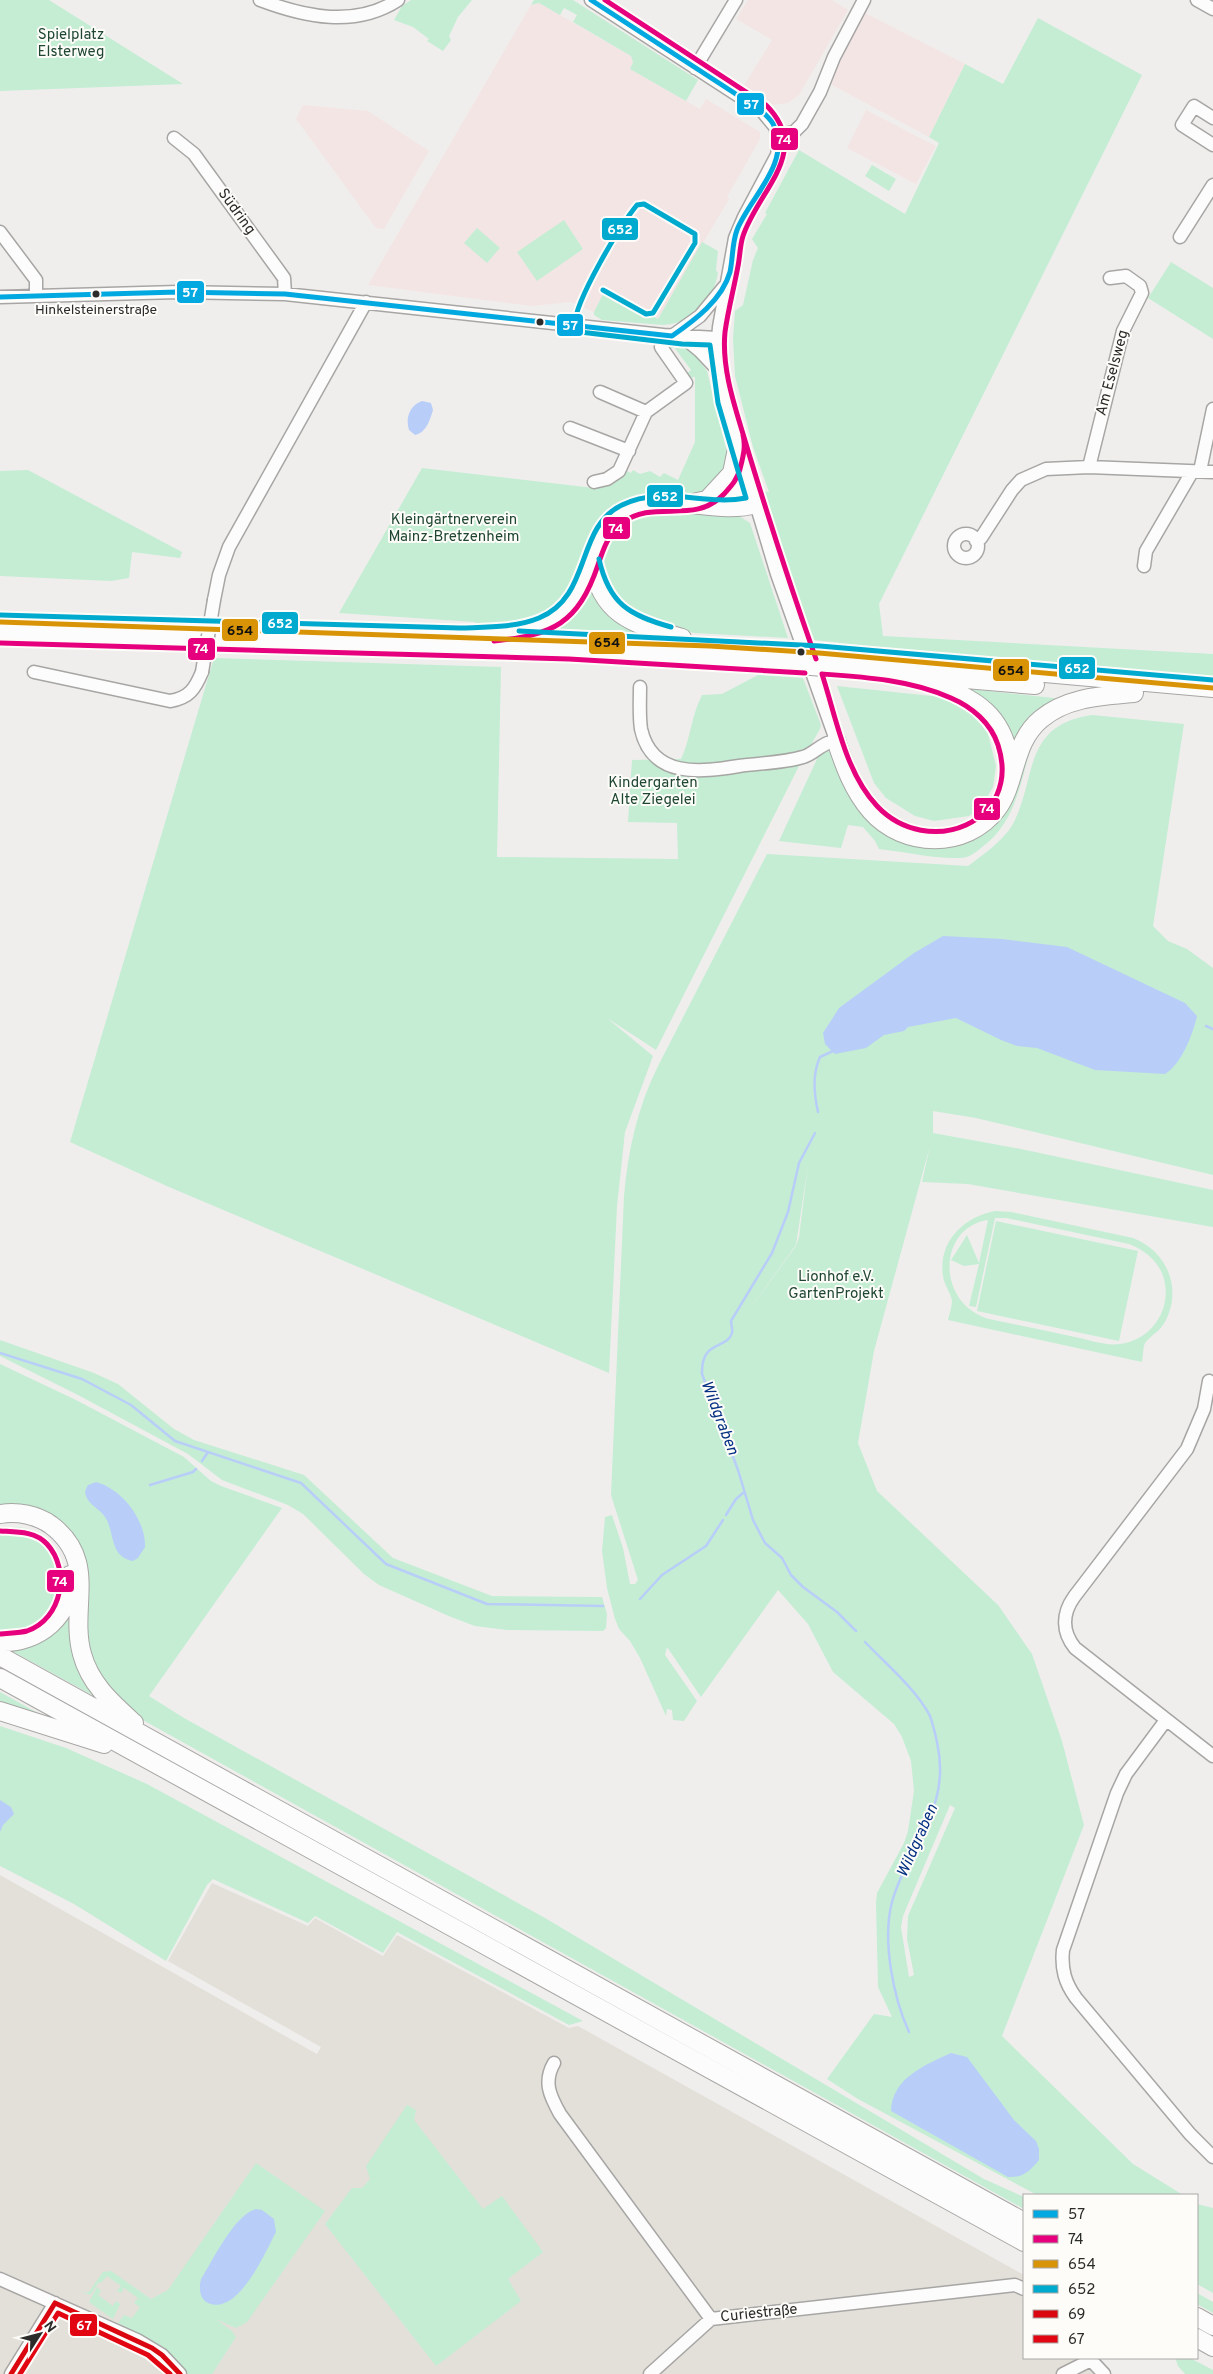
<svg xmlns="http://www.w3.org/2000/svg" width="1213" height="2374" font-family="Overpass,sans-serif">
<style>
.built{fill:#e3e0da}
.education{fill:#f4e5e5}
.green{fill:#c4edd4;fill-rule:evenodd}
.water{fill:#b8cef8}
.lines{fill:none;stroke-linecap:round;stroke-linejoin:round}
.stream{stroke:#b8cef8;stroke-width:2.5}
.minor-casing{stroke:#a7a6a4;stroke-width:15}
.highway-casing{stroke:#a7a6a4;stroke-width:20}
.minor{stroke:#fdfcfc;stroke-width:12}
.highway{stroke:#fdfcfc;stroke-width:18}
.minor-bridge-casing{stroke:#a7a6a4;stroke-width:15;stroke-linecap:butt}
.highway-bridge-casing{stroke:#a7a6a4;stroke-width:20;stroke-linecap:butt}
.minor-bridge{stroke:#fdfcfc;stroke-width:12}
.highway-bridge{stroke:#fdfcfc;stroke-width:18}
.bus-1-casing{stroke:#fdfcf9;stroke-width:9}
.bus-2-casing{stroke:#fdfcf9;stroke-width:9}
.bus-3-casing{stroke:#fdfcf9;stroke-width:9}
.bus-4-casing{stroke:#fdfcf9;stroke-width:9}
.bus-5-casing{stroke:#fdfcf9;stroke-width:9}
.bus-6-casing{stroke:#fdfcf9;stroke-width:9}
.bus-1{stroke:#02a9e1;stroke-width:5}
.bus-2{stroke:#e6007e;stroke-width:5}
.bus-3{stroke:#d89406;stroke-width:5}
.bus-4{stroke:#00a9ce;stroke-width:5}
.bus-5{stroke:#da0710;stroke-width:5}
.bus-6{stroke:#e20613;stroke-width:5}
.bus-dot{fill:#2b2b29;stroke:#fdfcf9;stroke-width:2}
.labels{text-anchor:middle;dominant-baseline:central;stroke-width:4;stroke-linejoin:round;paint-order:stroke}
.bus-label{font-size:14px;fill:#2b2b29;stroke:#fdfcf9}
.park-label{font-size:15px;fill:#1e4631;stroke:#fdfcf9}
.street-label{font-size:15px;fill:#2b2b29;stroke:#fdfcf9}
.water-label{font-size:16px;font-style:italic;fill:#053082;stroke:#fdfcf9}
.line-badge{stroke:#fdfcf9;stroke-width:2}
.badge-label{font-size:14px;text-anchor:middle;font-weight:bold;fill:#fff}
.pale-badge-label{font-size:14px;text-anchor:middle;font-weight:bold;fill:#111}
</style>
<rect width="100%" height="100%" fill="#efeeec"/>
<path class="built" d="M0,1875L317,2054L321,2047L168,1961L212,1883L308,1926L315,1918L383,1956L397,1935L569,2028L578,2026L1024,2275V2283L1020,2291L1024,2296V2358H1081L1095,2374H0Z"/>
<path class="education" d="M748,0H832L848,10L799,95L788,103L773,105L743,87L772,40L736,19Z
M539,3L631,56L633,62L630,69L700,109L706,99L760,132V139L727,197L729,199L658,319L609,291L604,292L594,312L571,302L532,306L368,285L531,5Z
M865,13L965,64L929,137L832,85L837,68Z
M303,105L368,111L429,151L384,229L376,228L296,119Z
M866,110L936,146L916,184L847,148Z"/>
<path class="green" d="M0,0H49L183,84L0,91Z
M411,0H472L458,17L449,36L451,40L443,51L427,41L429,39L413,27L394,20L402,6Z
M534,0H573L698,80L686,101L630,69L633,62L631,56L573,22L577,15L564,8L560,15L539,3L531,5Z
M1038,18L1142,75L879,604L883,636L1213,654V681L915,653L886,648L814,640L762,491L769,492L753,447L735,376L733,339L735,311L743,305L753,260L758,248L752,239L767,214L765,213L799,150L905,214L939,143L929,137L965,64L1003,84Z
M872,165L896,179L889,191L865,176Z
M564,220L583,249L537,281L517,252Z
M477,228L500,248L487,263L464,243Z
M702,242L718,251L716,270L718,273C713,302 693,323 663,325L602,320L594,315V312L604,292L607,291L658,319Z
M1171,262L1213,288V339L1148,298Z
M667,343C684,342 699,358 707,371L727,452L722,473L706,493L632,502L560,610L510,627H475V622L339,613L422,468L594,488L627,471L631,473L633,470L640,474L650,471L660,477L664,473L678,480L695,442V377L687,378L685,375L691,370L674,347L668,351Z
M28,470L182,552L180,558L132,552L129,578L111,581L0,576V471Z
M649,509L736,514L750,523L788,638L695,633L664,628L620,610L598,574L602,543L615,525Z
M588,581L650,635L539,631Z
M214,658L501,667L497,857L678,859L677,823L628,822L632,760L681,759C691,738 691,716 702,695L722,694L758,675L803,678L821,725L820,729L800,764L656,1050L607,1018L653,1056L625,1132L617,1206L609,1373L169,1187L70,1142Z
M837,686L941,697L976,717L988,734L996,766L993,787L982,806L969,816L934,821L915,816L886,798L874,783Z
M970,689L1063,699L1017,747L969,690Z
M1092,715L1184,724L1153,926L1168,941L1187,949L1213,968V1175L976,1118L933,1111V1133L1021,1149L1213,1190V1227L968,1184L922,1182L930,1146L874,1351L858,1443L877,1491L998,1605L1032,1654L1062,1741L1084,1825L1002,2036L1133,2164L1183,2195H1037L858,2099L827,2079L874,2014L892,2017L878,1987L876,1903L877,1893L904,1843L908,1831L914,1791L911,1761L902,1737L894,1724L833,1672L808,1624L778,1590L701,1697L667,1647L665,1655L697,1701L684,1721L673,1720L672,1710L667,1709L666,1716L640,1658L630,1641L619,1629L615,1619L607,1588L602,1551L605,1517L612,1515L623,1548L630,1584H635L638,1580L611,1495L624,1196C628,1151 637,1109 657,1068L767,854L968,866C984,854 1003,841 1013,824C1037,778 1022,725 1092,715ZM808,1165L799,1237L796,1246L744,1317L796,1245ZM950,1805L955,1808L908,1916L907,1939L914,1975L909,1977L901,1927L903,1916Z
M824,750L831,752L893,834L978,833L1023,752L1029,754C1019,790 1013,825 981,848C975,853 968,858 960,858C934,859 906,852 879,849L875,841L863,827L848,825L841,848L779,841L817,759L815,754Z
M995,1211L1011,1212L1133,1238C1167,1251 1182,1288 1166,1320C1160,1332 1151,1335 1145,1343C1143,1347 1143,1357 1142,1362L948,1320C949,1315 952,1307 952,1301C951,1293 944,1285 943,1276C938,1241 964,1217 995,1211ZM995,1218H1006L1129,1244C1147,1251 1162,1264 1165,1284C1170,1313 1149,1341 1120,1344C1105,1346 1090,1340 1075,1337C1047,1331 1018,1325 989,1319C935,1303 938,1227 988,1220L979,1263L967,1235L951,1260L964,1266L979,1264L969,1306L976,1307Z
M996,1221L1138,1251L1119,1341L977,1311Z
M0,1340L94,1373L118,1384L174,1429L194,1440L304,1475L393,1558L492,1596L602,1597L607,1614L606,1628L603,1631L507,1630L475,1626L451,1617L379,1585L364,1574L303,1514L288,1505L222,1480L188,1454L78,1395L0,1356Z
M0,1364L76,1400L184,1457L211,1481L221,1486L282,1508L149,1696L184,1718L545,1918L984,2179L1024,2197V2209L132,1714L93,1673L73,1542L0,1509Z
M19,1527L32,1530L52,1546L64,1567L66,1585L44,1627L0,1636V1528Z
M75,1612L103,1701L3,1646L66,1613Z
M0,1692L63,1727L0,1707Z
M0,1726L66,1748L147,1784L583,2021L569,2025L397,1932L383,1953L315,1916L308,1923L213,1879L207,1885L166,1961L74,1904L0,1866Z
M407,2105L416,2110L414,2120L483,2209L502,2196L543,2252L508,2279L521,2301L436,2366L325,2224L352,2188H362L370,2179L366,2166Z
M256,2163L325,2211L247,2322L236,2328L216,2319L232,2331L236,2337L212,2374H188L162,2346L118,2323L124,2315L132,2318L140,2307L134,2303L138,2298L124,2288L121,2293L117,2291L121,2286L107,2276L101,2283L99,2282L90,2295L79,2290L88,2293L103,2272L111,2271L151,2299L168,2290Z
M1197,2204L1213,2208V2293L1197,2284Z
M97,2287L101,2291L98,2295L113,2306L116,2301L120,2304L113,2319L89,2302Z
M1197,2293L1213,2302V2313L1197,2304Z
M1179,2358H1190L1213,2370V2374H1185L1178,2366L1176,2360Z"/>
<path class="water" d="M422,401L431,403L433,410C430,420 426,433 415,435L409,430C405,418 410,405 422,401Z
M943,936L1002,939L1067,947L1185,1003L1197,1016C1193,1034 1181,1065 1165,1074L1095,1070L1037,1048L1017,1046L1001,1040L956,1018L908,1027L904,1031L884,1035L866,1048L835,1054L825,1044L823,1033L839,1008L914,953Z
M96,1482C122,1489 146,1520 145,1547L138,1558L133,1561C109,1557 115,1532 105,1517C100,1509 89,1505 86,1496C84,1492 86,1489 88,1485Z
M0,1800L11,1807L14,1814L3,1825L0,1832Z
M951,2053L967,2057L1014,2120L1036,2141L1039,2149V2160C1030,2171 1023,2178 1008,2177L891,2111C892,2078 925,2065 951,2053Z
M256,2209L262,2210L274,2219L276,2232C265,2253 238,2316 208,2303C199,2299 199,2287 201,2279C213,2260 235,2214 256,2209Z"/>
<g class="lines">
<path class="stream" d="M1206,1026L1213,1029
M818,1112C814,1093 812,1075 820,1057L833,1051
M815,1133L799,1163L788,1212L772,1253L731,1321C731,1324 733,1330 732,1333C727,1350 701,1339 702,1374L738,1470L753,1520L765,1543L782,1558L791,1575L803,1587L837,1612L856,1631
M0,1353L82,1379L131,1405L175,1441L301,1483L386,1564L487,1604L603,1606
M202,1461L208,1452
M150,1485L193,1472L196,1469
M726,1515L736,1499L743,1493
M640,1599L662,1575L706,1546L723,1520
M865,1642C885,1663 917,1690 930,1716C933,1724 935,1733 937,1742C952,1810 909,1842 892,1902C882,1940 893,1997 909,2032"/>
<defs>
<path id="minor" d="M260,0C305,17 355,28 398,0
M591,0L762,111L776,128L778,149L777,155L744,217L735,238L719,327L717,352L719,371L738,444L777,574L836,740C821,743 813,755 803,757C783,763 760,763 739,766C702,772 652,779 641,729C639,716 640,701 640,687
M1197,0L1213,9
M695,68L736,0
M1213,118L1194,106L1182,125L1213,145
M778,135L794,132L802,124L820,92L834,57L864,0
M174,138L194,154L284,278L285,294
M0,232L36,280V295
M1180,237L1213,185
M0,297L178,292L285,294L663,335L717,338
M672,336L700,316L724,287
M683,337L700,351L719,371
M600,392L646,412
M570,428L629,451
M1089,467L1123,331L1142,293L1140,286L1126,276L1110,278
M1200,471L1213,409
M594,482L607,479L619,471L646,412L686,383L661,347L663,335
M954 546a12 12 0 1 1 24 0a12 12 0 1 1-24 0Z
M976,541L981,538L1012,490L1021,480L1046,469L1089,467L1213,472
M1144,566L1146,551L1192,472
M214,600L219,575L229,547L366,302
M34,672L170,701C189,698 195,689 202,672
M1209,1381L1204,1409L1187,1449L1074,1597C1062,1614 1062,1632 1075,1648L1213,1756
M1166,1720L1126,1774L1117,1793L1063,1950C1061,1969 1065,1983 1076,1998L1190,2134L1213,2157
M554,2063C543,2082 550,2096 560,2114L711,2319L1015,2285L1024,2289
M0,2279L137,2340L162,2355L180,2374
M1089,2358L1104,2374
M11,2374L55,2303
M650,2374L711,2319
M1063,2374L1091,2360"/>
<path id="highway" d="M708,499L732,473L738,444
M592,561C601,617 635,624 682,638
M0,622L508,638
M495,633C550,629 576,617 592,561C598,540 605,522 624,512C665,489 714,516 756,504L750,496L742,492L693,503
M0,635L569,652L798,665
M559,640L793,652
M819,653L1213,688
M824,667L1035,685
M929,682C977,699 1005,715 1011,769
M836,740C844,765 853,790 871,811C903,848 966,850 997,809C1017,782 1012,743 1041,719C1067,697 1102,696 1134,693
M0,1514C18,1511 37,1515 51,1525C99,1561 69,1607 82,1654C90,1684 112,1703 134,1723
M0,1642C38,1644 74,1615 70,1575
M0,1656L1024,2222
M0,1678L1024,2242
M0,1711L104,1744
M1197,2317L1213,2326
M1197,2338L1213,2347"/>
</defs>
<use href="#minor" class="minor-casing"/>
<use href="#highway" class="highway-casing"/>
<use href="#minor" class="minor"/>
<use href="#highway" class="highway"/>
<defs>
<path id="minor-bridge" d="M202,672L214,600"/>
<path id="highway-bridge" d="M793,652L819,653
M798,665L824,667"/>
</defs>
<use href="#minor-bridge" class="minor-bridge-casing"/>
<use href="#highway-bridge" class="highway-bridge-casing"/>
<use href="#minor-bridge" class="minor-bridge"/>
<use href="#highway-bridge" class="highway-bridge"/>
<defs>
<path id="bus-1" d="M0,297L178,292L285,294L672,336C695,320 722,300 730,272C733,258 732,243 737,230C749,199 792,162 774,126C772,120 766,116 762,111L591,0"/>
<path id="bus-2" d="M605,0L766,105C813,152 758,190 743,236C740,245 740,256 738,266C734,288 728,310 725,332C721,373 738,415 749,454C770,523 792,591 816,659
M494,641C553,635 578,624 598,565C603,550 608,534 622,523C654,498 694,526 724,494C731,486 737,480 740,469C743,457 746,447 743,435
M0,643L569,659L805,673
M822,674C865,677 911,680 951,698C972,707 991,723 998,745C1023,823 928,860 877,806C845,772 836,717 822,674Z
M0,1531C16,1532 35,1531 47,1544C71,1570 62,1619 27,1631C19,1633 8,1633 0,1634"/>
<path id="bus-3" d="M0,622L710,646L819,653L1213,688"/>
<path id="bus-4" d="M599,559C609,604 629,615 671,627
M0,615L460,628C486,627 515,628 539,618C592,597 575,527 622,505C663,485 704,506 746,498L718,403L710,345L682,344L580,332L574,326C576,299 619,227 637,205L644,204L695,234V243L653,313L646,314L603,290
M519,631L820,646L1213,680"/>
<path id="bus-5" d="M55,2303L152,2348L162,2355L180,2374
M11,2374L55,2303"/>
<path id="bus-6" d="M20,2374L58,2313L148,2355L170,2374"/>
</defs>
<use href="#bus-1" class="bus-1-casing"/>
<use href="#bus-2" class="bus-2-casing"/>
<use href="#bus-3" class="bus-3-casing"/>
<use href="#bus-4" class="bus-4-casing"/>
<use href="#bus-5" class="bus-5-casing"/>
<use href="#bus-6" class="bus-6-casing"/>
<use href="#bus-1" class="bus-1"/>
<use href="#bus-2" class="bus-2"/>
<use href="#bus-3" class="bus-3"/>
<use href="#bus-4" class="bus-4"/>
<use href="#bus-5" class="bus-5"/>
<use href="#bus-6" class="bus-6"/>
</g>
<g class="bus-dot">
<circle cx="96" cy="294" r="4.5"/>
<circle cx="540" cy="322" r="4.5"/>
<circle cx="801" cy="652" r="4.5"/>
</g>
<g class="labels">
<g class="bus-label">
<text x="96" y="310">Hinkelsteinerstraße</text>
</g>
<g class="park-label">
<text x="71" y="35">Spielplatz<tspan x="71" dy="17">Elsterweg</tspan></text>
<text x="454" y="520">Kleingärtnerverein<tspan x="454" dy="17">Mainz-Bretzenheim</tspan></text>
<text x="653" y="783">Kindergarten<tspan x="653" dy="17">Alte Ziegelei</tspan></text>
<text x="836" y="1277">Lionhof e.V.<tspan x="836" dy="17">GartenProjekt</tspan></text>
</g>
<g class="street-label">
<text transform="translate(236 212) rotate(54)">Südring</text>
<text transform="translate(1113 373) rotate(-75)">Am Eselsweg</text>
<text transform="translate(759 2314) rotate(-6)">Curiestraße</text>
</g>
<g class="water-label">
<text transform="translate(719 1418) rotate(69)">Wildgraben</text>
<text transform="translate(918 1841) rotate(-66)">Wildgraben</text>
</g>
</g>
<g class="line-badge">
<rect x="736" y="92" width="29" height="24" rx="5" fill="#02a9e1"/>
<rect x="770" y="127" width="29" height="24" rx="5" fill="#e6007e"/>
<rect x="601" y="217" width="38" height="24" rx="5" fill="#00a9ce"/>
<rect x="176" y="280" width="29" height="24" rx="5" fill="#02a9e1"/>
<rect x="556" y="313" width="28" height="24" rx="5" fill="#02a9e1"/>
<rect x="646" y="484" width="38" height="24" rx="5" fill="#00a9ce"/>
<rect x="602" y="516" width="29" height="24" rx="5" fill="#e6007e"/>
<rect x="261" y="611" width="38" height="24" rx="5" fill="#00a9ce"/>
<rect x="221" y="618" width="38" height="24" rx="5" fill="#d89406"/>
<rect x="588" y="631" width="38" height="24" rx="5" fill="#d89406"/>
<rect x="187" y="637" width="29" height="24" rx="5" fill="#e6007e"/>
<rect x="1058" y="656" width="38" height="24" rx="5" fill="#00a9ce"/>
<rect x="992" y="658" width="38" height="24" rx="5" fill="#d89406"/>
<rect x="973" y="797" width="28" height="24" rx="5" fill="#e6007e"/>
<rect x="46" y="1569" width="29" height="24" rx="5" fill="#e6007e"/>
<rect x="69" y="2313" width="29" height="24" rx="5" fill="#e20613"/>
</g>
<g class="badge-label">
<text x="751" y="109">57</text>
<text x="784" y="144">74</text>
<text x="620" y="234">652</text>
<text x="190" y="297">57</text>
<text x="570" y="330">57</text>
<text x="665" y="501">652</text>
<text x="616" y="533">74</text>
<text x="280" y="628">652</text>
<text x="201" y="653">74</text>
<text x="1077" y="673">652</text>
<text x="987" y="813">74</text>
<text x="60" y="1586">74</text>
<text x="84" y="2330">67</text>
</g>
<g class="pale-badge-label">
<text x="240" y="635">654</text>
<text x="607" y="647">654</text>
<text x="1011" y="675">654</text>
</g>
<rect x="1023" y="2194" width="175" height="165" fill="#fdfcf9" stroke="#a9a8a6"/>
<rect x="1033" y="2210" width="25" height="8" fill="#02a9e1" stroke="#a9a8a6"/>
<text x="1068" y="2219" font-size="15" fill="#2b2b29">57</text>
<rect x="1033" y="2235" width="25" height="8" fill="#e6007e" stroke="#a9a8a6"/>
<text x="1068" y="2244" font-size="15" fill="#2b2b29">74</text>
<rect x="1033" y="2260" width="25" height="8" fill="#d89406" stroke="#a9a8a6"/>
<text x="1068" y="2269" font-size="15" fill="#2b2b29">654</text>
<rect x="1033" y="2285" width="25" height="8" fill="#00a9ce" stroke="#a9a8a6"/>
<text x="1068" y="2294" font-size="15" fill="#2b2b29">652</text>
<rect x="1033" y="2310" width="25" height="8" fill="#da0710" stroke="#a9a8a6"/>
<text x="1068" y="2319" font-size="15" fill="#2b2b29">69</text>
<rect x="1033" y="2335" width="25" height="8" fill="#e20613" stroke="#a9a8a6"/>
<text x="1068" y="2344" font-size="15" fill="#2b2b29">67</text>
<g transform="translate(40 2334) rotate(54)" stroke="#fdfcf9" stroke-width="4" paint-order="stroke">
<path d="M0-4L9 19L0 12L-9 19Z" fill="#2b2b29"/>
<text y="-8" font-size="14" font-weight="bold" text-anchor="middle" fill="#2b2b29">N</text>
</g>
</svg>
